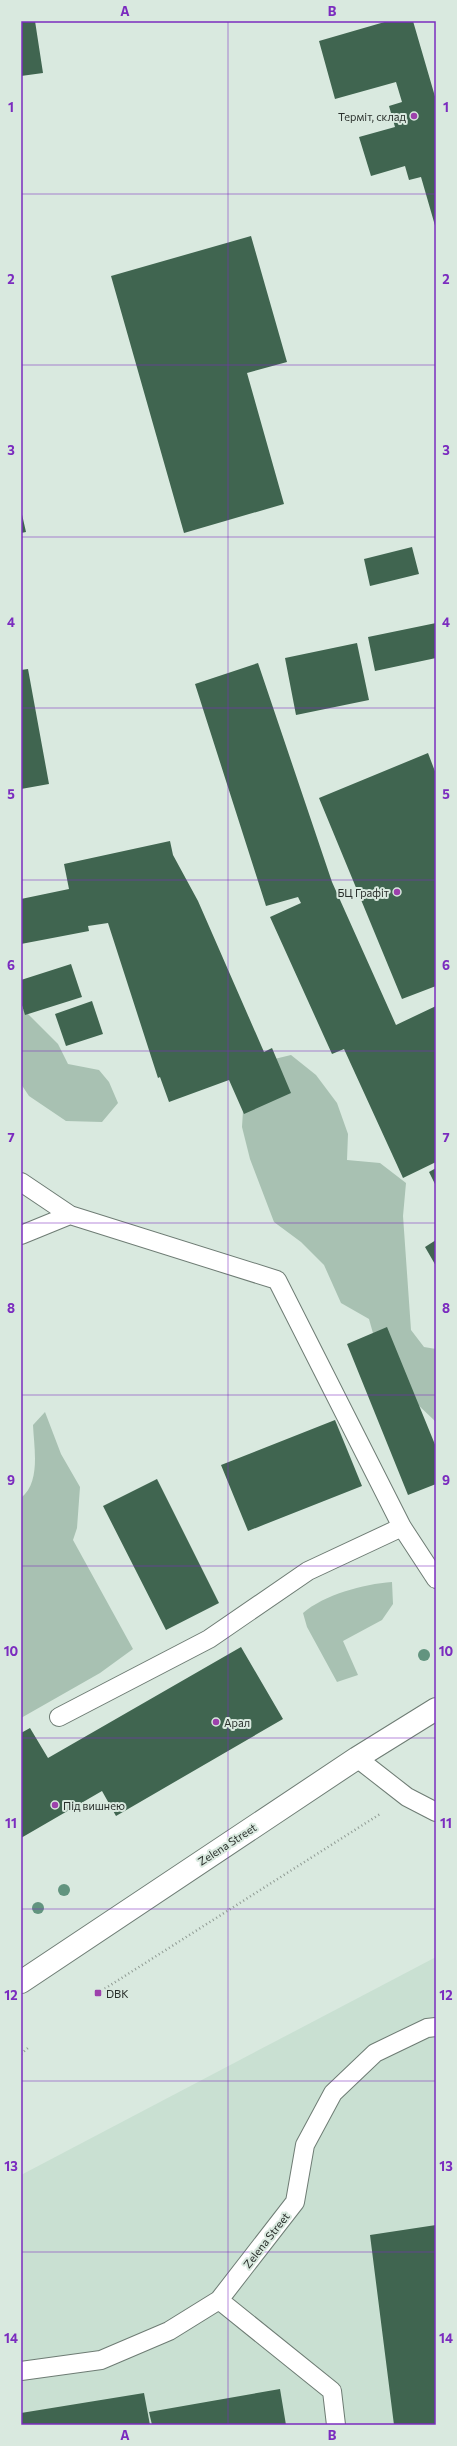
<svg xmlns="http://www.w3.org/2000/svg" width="457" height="2446" font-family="Commissioner,sans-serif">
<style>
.built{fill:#c9e0d2}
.green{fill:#a8c1b2}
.building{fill:#406550}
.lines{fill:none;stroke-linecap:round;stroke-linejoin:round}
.service-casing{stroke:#6e7c74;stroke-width:20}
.primary-casing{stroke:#6e7c74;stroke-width:24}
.path{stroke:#8f9a93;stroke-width:2.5;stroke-dasharray:1 3;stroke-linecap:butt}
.service{stroke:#fff;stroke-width:18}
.primary{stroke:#fff;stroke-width:22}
.tree{fill:#62947f}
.grid{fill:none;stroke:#7b2cbf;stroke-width:1;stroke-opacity:0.55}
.poi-dot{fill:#9d41ac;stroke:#d9e9df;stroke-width:1.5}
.labels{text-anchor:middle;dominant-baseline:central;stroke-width:4;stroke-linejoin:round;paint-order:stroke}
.poi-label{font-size:11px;fill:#2a302c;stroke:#d9e9df;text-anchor:start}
.street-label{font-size:11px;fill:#2a302c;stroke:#d9e9df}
.neatline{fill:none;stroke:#7b2cbf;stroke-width:1.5}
.grid-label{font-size:13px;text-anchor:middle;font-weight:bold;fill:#7b2cbf}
</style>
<rect width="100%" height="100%" fill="#d9e9df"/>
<path class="built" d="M436,1957V2425H21V2175Z"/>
<path class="green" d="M21,1007L58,1044L68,1064L99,1070L109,1082L118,1103L102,1122L66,1121L29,1096L21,1084Z
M291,1055L316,1075L337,1103L348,1134L347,1160L380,1163L406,1183L403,1216L411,1330L424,1347L436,1349V1422L393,1381L378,1351L369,1319L341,1303L324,1265L301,1242L274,1222L250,1159L242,1127L244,1095L258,1063Z
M45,1412L61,1454L80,1487L77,1528L73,1540L133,1649L100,1673L21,1718V1498C41,1482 34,1448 33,1425Z
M392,1582L393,1604L382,1620L343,1641L358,1675L337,1682L307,1627L303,1613C324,1595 363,1584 392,1582Z"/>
<path class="building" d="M21,21H35L43,73L21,76Z
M388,21H413L436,100V229L421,177L409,180L405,166L371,176L359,137L395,127L389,106L402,102L396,82L335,99L319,41Z
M251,236L287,362L247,373L284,504L184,533L111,276Z
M21,510L26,532L21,533Z
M412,547L419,574L370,586L364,559Z
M436,623V658L375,671L368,637Z
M357,643L369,700L296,715L285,658Z
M258,663L332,882L396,1025L436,1006V1162L403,1178L344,1049L332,1054L270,917L301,903L298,897L266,906L195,684Z
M28,669L49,784L21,789V670Z
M428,753L436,774V986L402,999L319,798Z
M170,841L173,855L198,901L264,1052L272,1048L291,1093L244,1114L229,1080L169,1102L160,1077L158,1078L108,923L88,926L89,931L21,944V899L69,889L64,864Z
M71,964L82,997L25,1015L21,1002V980Z
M92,1001L103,1034L66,1046L55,1014Z
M436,1168V1186L429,1172Z
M436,1240V1266L425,1247Z
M387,1327L436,1447V1484L408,1495L347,1344Z
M335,1420L362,1486L248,1531L221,1465Z
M157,1479L219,1603L166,1630L103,1506Z
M241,1647L283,1719L116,1816L102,1791L21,1838V1733L30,1728L48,1758Z
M436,2225V2425H394L370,2235Z
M280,2389L286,2425H152L149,2412Z
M144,2393L150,2425H21V2413Z"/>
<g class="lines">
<defs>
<path id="service" d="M21,1182L70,1215
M21,1235L70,1215L277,1280L402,1527L436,1579
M59,1717L209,1639L308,1571L402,1527
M357,1758L407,1797L436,1812
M219,2300L332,2391L336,2425
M21,2371L101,2360L169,2331L219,2300L295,2202L305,2145L333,2093L375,2053L427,2028L436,2027"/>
<path id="primary" d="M21,1982L357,1758L436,1709"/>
</defs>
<use href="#service" class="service-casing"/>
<use href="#primary" class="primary-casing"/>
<path class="path" d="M98,1993L380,1814
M21,2054L29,2047"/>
<use href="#service" class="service"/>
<use href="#primary" class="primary"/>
</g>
<g class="tree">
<circle cx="424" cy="1655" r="6"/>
<circle cx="64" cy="1890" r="6"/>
<circle cx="38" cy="1908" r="6"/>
</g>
<path class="grid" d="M228,21V2425M21,194H436M21,365H436M21,537H436M21,708H436M21,880H436M21,1051H436M21,1223H436M21,1395H436M21,1566H436M21,1738H436M21,1909H436M21,2081H436M21,2252H436"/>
<g class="poi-dot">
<circle cx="414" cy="116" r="4"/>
<circle cx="397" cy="892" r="4"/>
<circle cx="216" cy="1722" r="4"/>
<circle cx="55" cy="1805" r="4"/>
<rect x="94" y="1989" width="8" height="8" rx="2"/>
</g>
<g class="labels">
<g class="poi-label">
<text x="406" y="116" text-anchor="end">Терміт, склад</text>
<text x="389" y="892" text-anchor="end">БЦ Графіт</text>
<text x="224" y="1722">Арал</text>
<text x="63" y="1805">Під вишнею</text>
<text x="106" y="1993">DBK</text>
</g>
<g class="street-label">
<text transform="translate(227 1844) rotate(-33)">Zelena Street</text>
<text transform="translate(266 2240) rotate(-52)">Zelena Street</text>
</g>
</g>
<rect width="457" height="2446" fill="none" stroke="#d9e9df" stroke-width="44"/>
<rect x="22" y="22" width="413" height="2402" class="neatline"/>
<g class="grid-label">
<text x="125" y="16">A</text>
<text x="332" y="16">B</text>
<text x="11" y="112">1</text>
<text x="446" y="112">1</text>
<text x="11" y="284">2</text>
<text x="446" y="284">2</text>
<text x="11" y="455">3</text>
<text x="446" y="455">3</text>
<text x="11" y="627">4</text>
<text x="446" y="627">4</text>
<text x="11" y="799">5</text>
<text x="446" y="799">5</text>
<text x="11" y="970">6</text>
<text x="446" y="970">6</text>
<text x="11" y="1142">7</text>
<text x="446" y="1142">7</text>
<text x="11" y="1313">8</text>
<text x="446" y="1313">8</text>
<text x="11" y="1485">9</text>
<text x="446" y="1485">9</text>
<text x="11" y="1656">10</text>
<text x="446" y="1656">10</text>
<text x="11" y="1828">11</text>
<text x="446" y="1828">11</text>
<text x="11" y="2000">12</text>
<text x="446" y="2000">12</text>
<text x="11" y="2171">13</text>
<text x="446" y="2171">13</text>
<text x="11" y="2343">14</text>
<text x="446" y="2343">14</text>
<text x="125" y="2440">A</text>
<text x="332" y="2440">B</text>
</g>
</svg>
